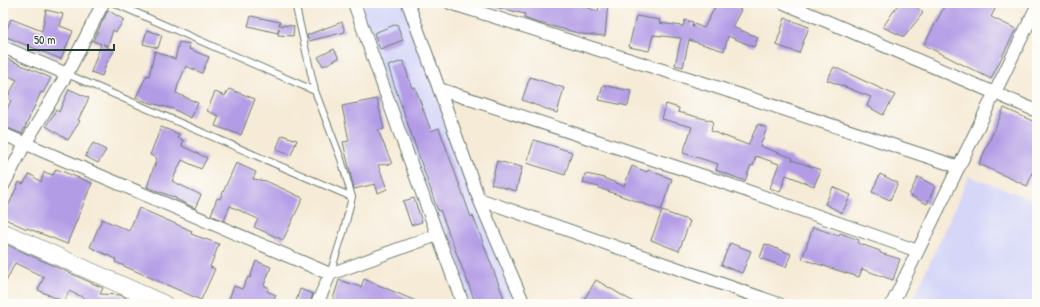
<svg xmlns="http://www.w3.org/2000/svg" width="1040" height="307" font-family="'Patrick Hand',sans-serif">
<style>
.built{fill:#d6d7f8}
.building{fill:#b39ce6}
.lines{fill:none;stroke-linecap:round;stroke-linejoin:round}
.lane-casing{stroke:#6a7a6d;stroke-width:8}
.street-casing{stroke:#6a7a6d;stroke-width:14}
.secondary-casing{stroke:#6a7a6d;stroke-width:18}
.lane{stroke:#fff;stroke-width:6}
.street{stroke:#fff;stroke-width:12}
.secondary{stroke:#fff;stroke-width:17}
</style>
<rect width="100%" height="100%" fill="#fdfcf7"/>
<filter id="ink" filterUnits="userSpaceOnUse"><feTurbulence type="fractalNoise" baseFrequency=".025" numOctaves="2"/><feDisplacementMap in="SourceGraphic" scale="8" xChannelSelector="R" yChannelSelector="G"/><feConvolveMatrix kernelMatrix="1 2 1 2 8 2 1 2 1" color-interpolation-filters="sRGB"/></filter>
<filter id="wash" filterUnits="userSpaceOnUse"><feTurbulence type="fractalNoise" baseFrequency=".012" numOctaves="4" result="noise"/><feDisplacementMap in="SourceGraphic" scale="16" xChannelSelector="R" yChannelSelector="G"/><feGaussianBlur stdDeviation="0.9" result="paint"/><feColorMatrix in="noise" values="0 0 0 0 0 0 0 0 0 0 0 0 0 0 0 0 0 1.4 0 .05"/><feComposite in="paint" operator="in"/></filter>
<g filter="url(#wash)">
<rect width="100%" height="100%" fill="#f6ebd7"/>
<path class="built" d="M355,3H408L524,304H463Z
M969,176L1037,201V304H911Z"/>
<g id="blocks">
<path class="building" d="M495,3H581V6L598,11L600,3H608L605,36L582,34L535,22L524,18L525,14L495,7Z
M717,3H728L741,10L732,27L758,37L754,47L728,36L724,51L689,40L683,67L675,65L681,38L653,35L649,51L629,47L636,16L660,20L659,23L683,26L685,20L693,22L692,27H693L694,24L704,28Z
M899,3H912L923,13L904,37L883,27Z
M946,3H987L996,7L991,17L1016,29L991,79L924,45Z
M46,10L63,14L60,26L73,31L61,59L4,36L11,19L42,31Z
M108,10L124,20L116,32L113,30L108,46L103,44L114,51L106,64L102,76L91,72L101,44L93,41Z
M251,16L280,22L279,25L294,26L293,36L278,35L279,28L278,33L248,26Z
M785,18L809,27L799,53L776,45Z
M342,22L345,32L309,41L307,35Z
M397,24L403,40L380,49L374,33Z
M147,30L162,35L158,48L143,44Z
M179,42L190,44L189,49L209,57L202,73L186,66L178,85L176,93L198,103L191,118L173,109L144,101L136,97L147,75L149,76L155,51L175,59Z
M334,49L339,58L323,66L318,57Z
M3,57L51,78L43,93L41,92L22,134L3,126V119L11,100L7,98L17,80L3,73Z
M403,61L412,88L415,87L431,131L439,128L471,217L473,216L504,298L489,304H476L440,210L438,211L397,93L388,66Z
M834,67L895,95L883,115L867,106L871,97L827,80Z
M530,77L564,88L557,113L522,100Z
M603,85L631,91L628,106L599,100Z
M69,89L89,98L78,120L80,121L68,140L46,126L56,110L59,112Z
M229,89L255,99L241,135L215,126L219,116L207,111L215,92L225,96Z
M377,99L384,129L378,130L392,164L378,165L387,189L378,193L375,184L354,189L343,142L349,141L342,106Z
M666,104L679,108L678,112L713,121L711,131L748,145L758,124L767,128L760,146L793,158L792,160L821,170L814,186L786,175L780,192L770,188L779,164L756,156L753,166L751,165L745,181L716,170L718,164L683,153L692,127L662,119Z
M1004,108L1037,123V163L1027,186L979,164Z
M161,127L179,134L177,138L183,140L182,146L207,158L201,169L182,160L172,181L201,195L195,208L176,199V198L147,187L157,158L150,155Z
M282,135L297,140L291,155L276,150Z
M534,140L572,152L565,175L527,163Z
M93,143L106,150L98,163L85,156Z
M497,161L522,167L516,191L491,184Z
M236,163L256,172L253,179L266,181L303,198L283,240L254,227L258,219L230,206L224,221L211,215L217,198L220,199Z
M632,166L647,172L648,170L672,179L661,210L599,188V187L583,183L585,174L601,177L624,186Z
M56,169L92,183L67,244L27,228V229L3,218L19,182L23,184L30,174L41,182L44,172L53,175Z
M880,174L898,183L890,200L872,192Z
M918,177L935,186L927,204L909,195Z
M833,187L851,195L842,213L825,204Z
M414,198L422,222L411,225L403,201Z
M139,208L192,231L191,234L219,244L210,267L215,269L201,300L115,262L116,259L90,247L102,219L129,231Z
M662,211L690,221L679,251L651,240Z
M813,227L839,236L840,233L859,240L858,243L880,251V253L900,259L893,280L862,269L859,277L802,259Z
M3,243L103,288L100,294L120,295L126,298L125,304H98L69,291L64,302L38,290L44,277L15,263L3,288Z
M730,243L751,251L742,273L721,265Z
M765,244L791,254L786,267L760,258Z
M256,261L271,267L264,285L269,288L267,291L276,295L272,304H227L234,286L242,289L248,277L250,278Z
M364,279L423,304H338L332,302L339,280L361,287Z
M596,280L637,304H595L585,298Z
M300,289L313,294L310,304H295Z"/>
</g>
</g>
<g filter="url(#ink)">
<use href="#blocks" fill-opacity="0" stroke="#6a7a6d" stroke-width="1"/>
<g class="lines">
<defs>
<path id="lane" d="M114,3L315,91
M295,3L315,91L341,159L352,197L344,230L330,274
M67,74L352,197"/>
<path id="street" d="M354,3L399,131L463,304
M408,3L479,199L524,304
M450,3L713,86L959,167
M784,3L1037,111
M3,47L67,74
M439,89L722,182L918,251
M3,134L330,274L437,235
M3,186L25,144L67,74L103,3
M479,199L779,304
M317,304L330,274
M892,304L1037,6"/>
<path id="secondary" d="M3,232L164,304"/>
</defs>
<use href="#lane" class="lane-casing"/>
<use href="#street" class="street-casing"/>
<use href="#secondary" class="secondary-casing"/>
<use href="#lane" class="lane"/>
<use href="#street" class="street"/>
<use href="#secondary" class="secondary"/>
</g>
</g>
<rect width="1040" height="307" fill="none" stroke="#fdfcf7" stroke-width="16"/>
<path d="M28 44v6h86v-6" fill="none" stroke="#1f3d34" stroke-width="2"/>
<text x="34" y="44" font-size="12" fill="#1f3d34" stroke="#fdfcf7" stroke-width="3" paint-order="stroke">50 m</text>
</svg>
